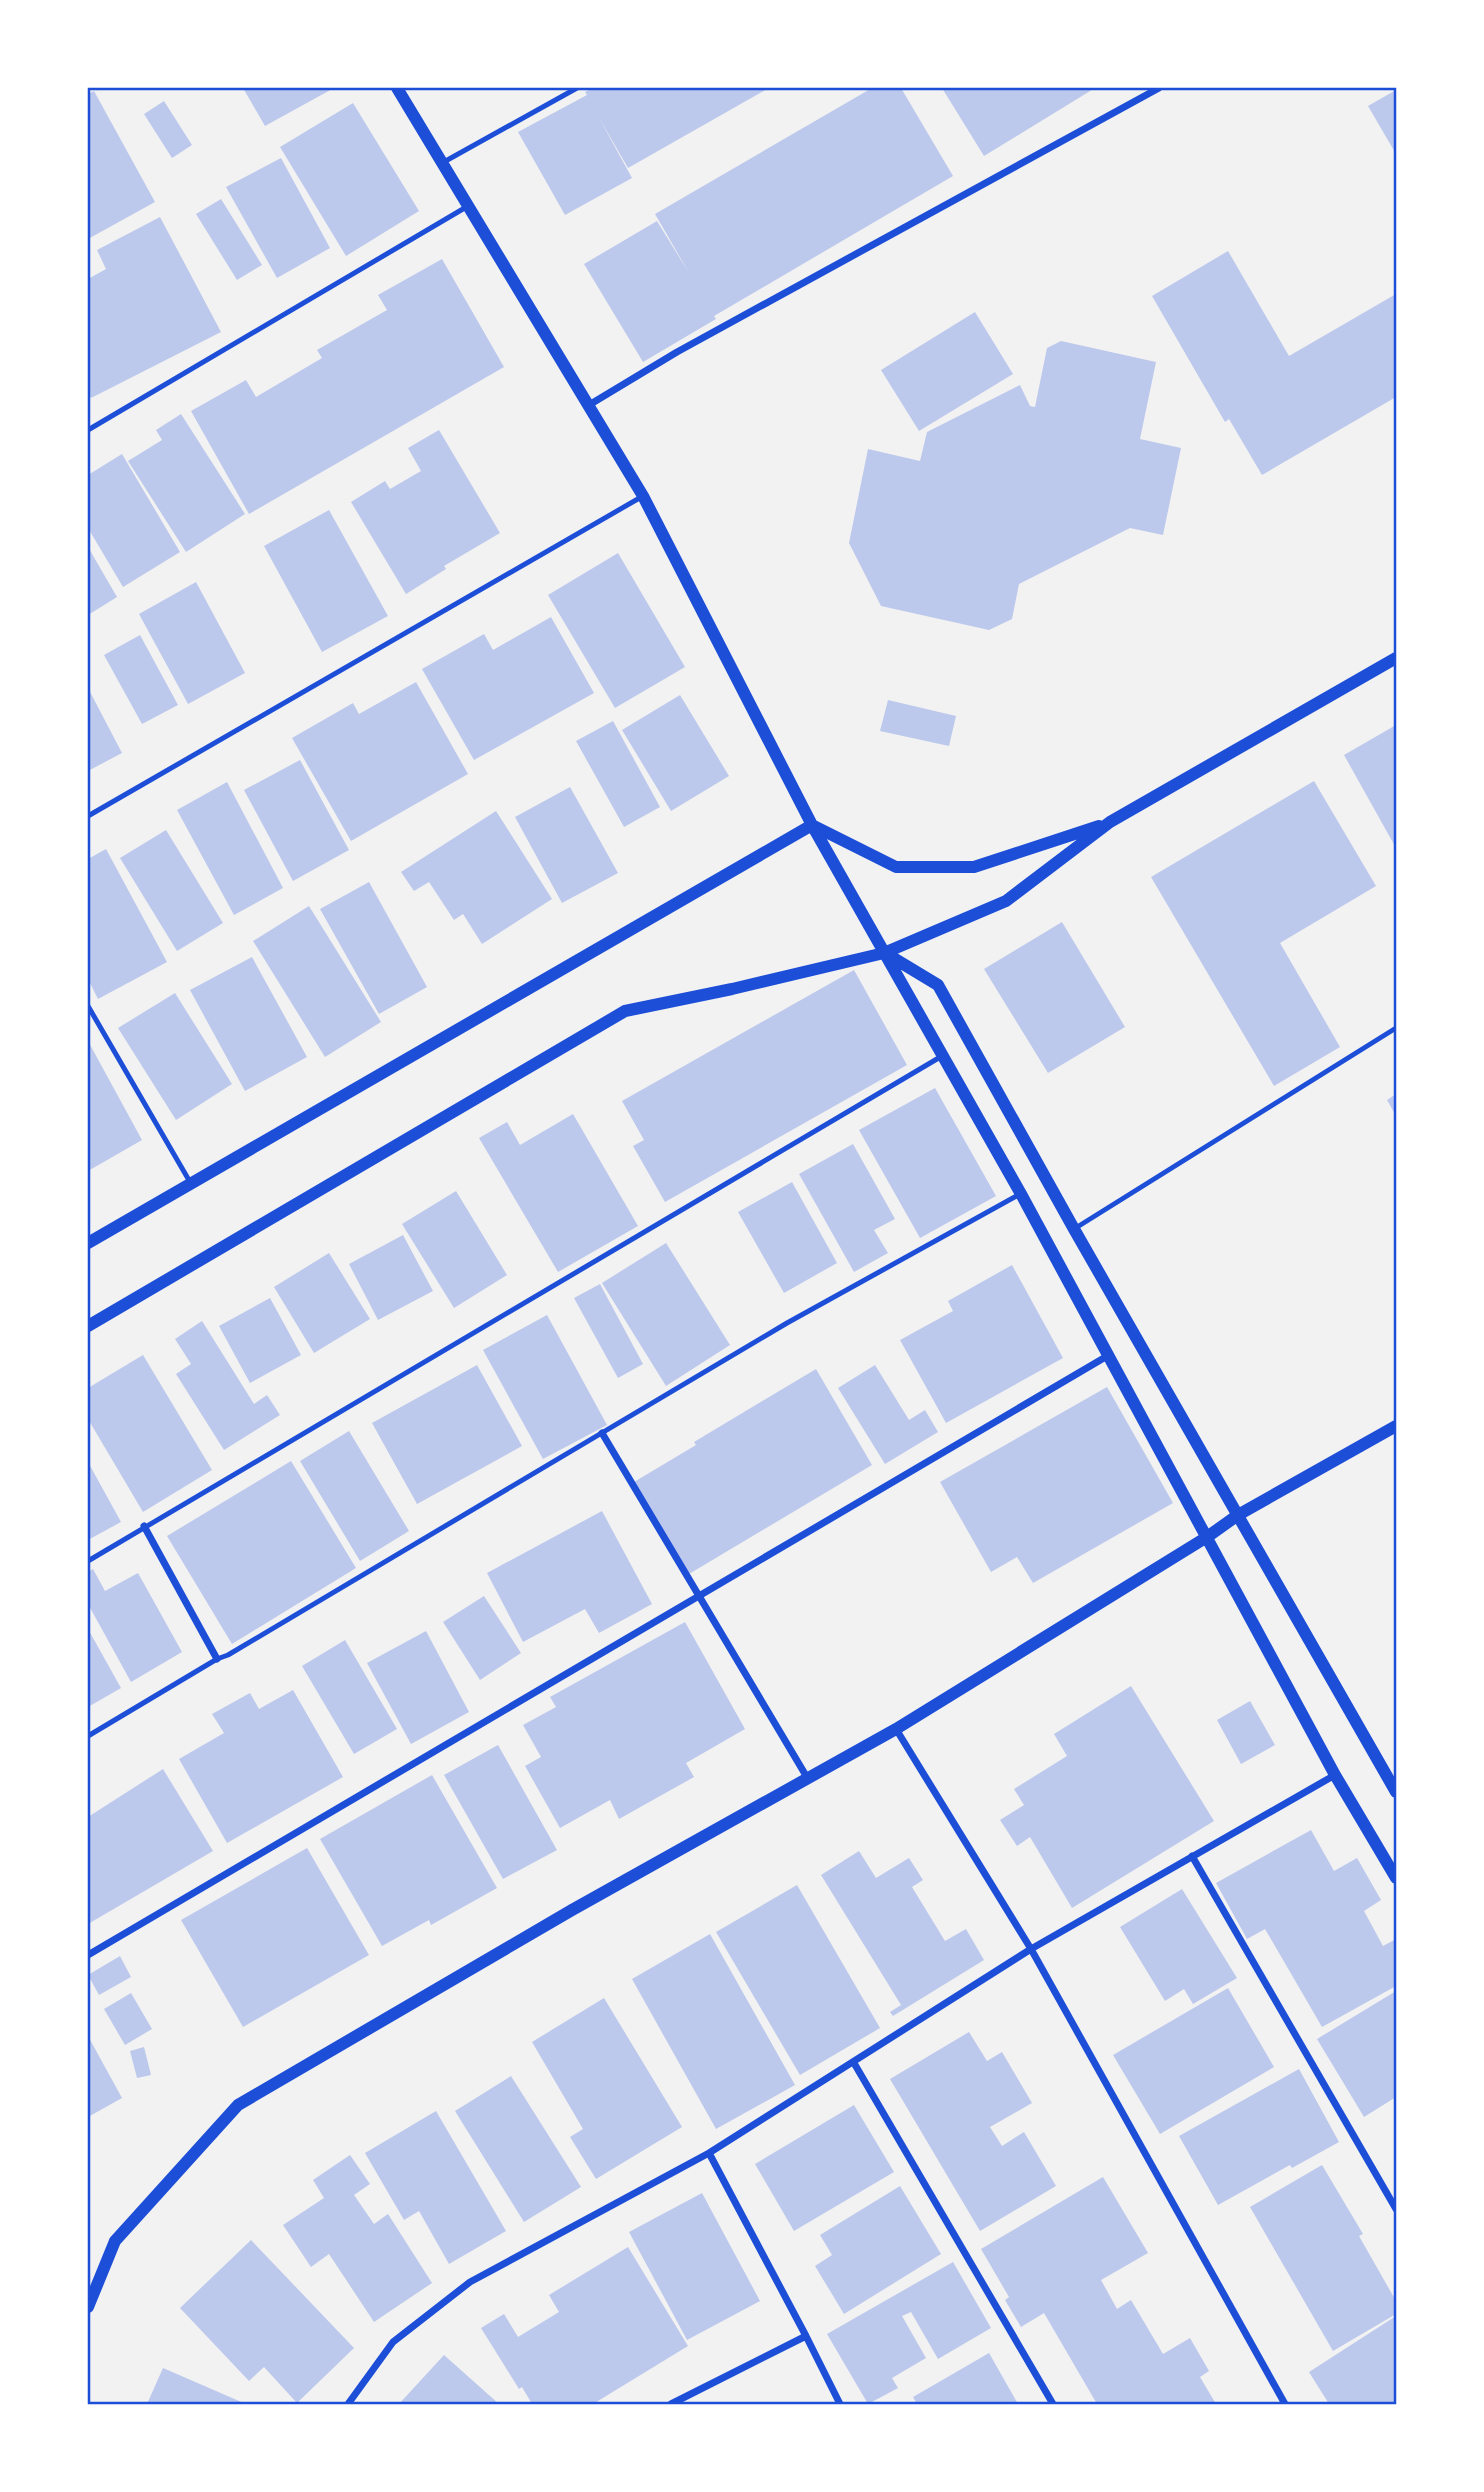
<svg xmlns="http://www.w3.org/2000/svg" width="1484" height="2492" font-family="Helvetica,sans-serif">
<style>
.building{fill:#bdc9ec}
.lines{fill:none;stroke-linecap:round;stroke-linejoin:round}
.service{stroke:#1d4ed8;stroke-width:5}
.minor{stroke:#1d4ed8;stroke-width:7}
.tertiary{stroke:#1d4ed8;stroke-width:12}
.neatline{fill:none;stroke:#1d4ed8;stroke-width:2.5}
</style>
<rect width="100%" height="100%" fill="#f2f2f2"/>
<path class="building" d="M243,88H334L265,126Z
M593,88H769L628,168L598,116L632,178L565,215L518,132L587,95L585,92Z
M872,88H901L953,176L714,316L716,319L643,362L584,264L657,221L689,273L655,214Z
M942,88H1095L984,156Z
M1396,90V154L1368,106Z
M94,91L155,202L88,239V94Z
M164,101L192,145L172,158L144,114Z
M353,103L419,211L346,256L280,147Z
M281,158L330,248L277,278L226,187Z
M221,199L262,265L237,280L196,214Z
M160,217L221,332L91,398L88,391V279L106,269L97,250Z
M1228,251L1289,356L1396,294V397L1262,475L1229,419L1225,422L1152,296Z
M442,259L504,367L249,514L191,411L246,380L256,397L322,358L317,350L387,310L378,295Z
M975,312L1013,374L919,431L881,370Z
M1061,341L1156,362L1140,439L1181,448L1163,535L1130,528L1019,584L1012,619L989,630L881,606L849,543L868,449L920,461L927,432L1020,385L1030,406L1035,407L1047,348Z
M181,414L245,514L186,552L128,461L162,440L156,430Z
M439,430L500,533L444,566L446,569L406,594L351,502L385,481L390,489L421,471L408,448Z
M122,454L180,552L123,587L88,528V475Z
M329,510L388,616L322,652L264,546Z
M88,547L117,597L88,615Z
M618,553L685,667L615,708L548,595Z
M196,582L245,673L188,704L139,614Z
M551,617L594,693L474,760L422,669L484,634L493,650Z
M140,635L178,705L142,724L104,655Z
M416,682L468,774L351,841L292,738L353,703L359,714Z
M88,688L122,753L88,771Z
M680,695L729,776L671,811L622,730Z
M888,700L956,716L949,746L880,731Z
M613,721L660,807L624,827L576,741Z
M1396,725V848L1344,755Z
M300,760L349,850L293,881L244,790Z
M1314,781L1376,886L1280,943L1340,1047L1274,1086L1151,877Z
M227,782L283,888L234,915L177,810Z
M570,787L618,873L562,903L515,817Z
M496,811L552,899L482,944L463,914L454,920L429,882L414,891L401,872Z
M166,830L223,923L177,951L120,858Z
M106,849L167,962L98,999L88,979V859Z
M369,882L427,987L379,1014L320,909Z
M309,906L381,1022L325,1057L253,941Z
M1062,922L1125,1027L1048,1073L984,969Z
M252,957L307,1057L245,1091L190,990Z
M854,970L907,1065L665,1202L633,1146L644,1140L622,1101Z
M175,993L232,1084L176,1120L118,1028Z
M88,1041L142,1140L88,1171Z
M935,1088L996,1196L920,1238L859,1130Z
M1396,1094V1116L1387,1100Z
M573,1114L638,1226L558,1272L479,1138L507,1122L520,1145Z
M853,1144L895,1219L874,1230L888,1253L854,1272L799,1174Z
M792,1182L837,1263L784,1293L738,1212Z
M456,1191L507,1275L454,1308L402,1224Z
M403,1235L433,1291L378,1320L349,1264Z
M666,1243L730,1345L666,1386L602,1283Z
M329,1253L370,1319L314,1353L274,1287Z
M1012,1265L1063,1358L946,1423L900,1340L953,1311L948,1301Z
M600,1284L643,1364L618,1378L574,1298Z
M270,1298L301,1355L250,1383L219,1326Z
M547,1315L607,1425L543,1459L483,1350Z
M202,1321L254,1404L267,1395L280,1415L224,1450L176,1374L191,1364L175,1339Z
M143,1355L212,1470L143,1512L88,1419V1388Z
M477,1365L522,1446L417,1504L372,1423Z
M875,1365L909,1420L925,1410L938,1432L885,1464L838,1388Z
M816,1369L872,1465L689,1574L634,1482L696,1445L694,1442Z
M1107,1387L1173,1503L1033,1583L1017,1557L991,1572L940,1482Z
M349,1431L409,1531L360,1561L300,1461Z
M291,1461L356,1568L232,1644L167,1536Z
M88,1462L121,1522L88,1540Z
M602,1511L652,1604L599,1633L585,1609L523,1642L487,1573Z
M93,1569L105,1591L138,1573L182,1652L131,1682L88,1604V1572Z
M484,1596L521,1653L480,1680L443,1622Z
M685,1622L745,1729L686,1763L694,1777L619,1819L610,1800L560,1828L525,1766L541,1757L523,1725L556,1707L550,1697Z
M88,1629L121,1688L88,1707Z
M426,1631L469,1712L411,1744L367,1663Z
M345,1640L397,1729L354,1754L302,1666Z
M1131,1686L1214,1821L1072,1908L1030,1837L1017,1846L1000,1820L1024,1805L1014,1789L1067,1756L1054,1734Z
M293,1690L343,1777L227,1843L179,1759L224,1733L212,1714L250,1693L259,1709Z
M1250,1701L1275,1745L1241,1764L1217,1720Z
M498,1745L557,1850L503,1879L444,1775Z
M163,1769L213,1851L88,1924V1817Z
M432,1775L497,1888L431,1925L429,1920L382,1946L320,1839Z
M1311,1830L1334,1871L1357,1858L1381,1900L1364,1911L1383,1946L1396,1939V1986L1322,2027L1265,1929L1247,1939L1216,1883Z
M307,1848L369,1955L243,2027L181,1920Z
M859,1851L876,1878L909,1858L923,1880L912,1887L945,1941L966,1929L984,1960L893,2016L890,2012L901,2005L821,1875Z
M797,1885L880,2028L800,2075L716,1932Z
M1182,1889L1237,1978L1193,2004L1184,1989L1165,2001L1120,1927Z
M710,1934L795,2085L716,2129L632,1979Z
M120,1956L131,1977L99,1995L88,1975Z
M1228,1988L1274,2067L1160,2134L1113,2055Z
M1396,1991V2097L1364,2117L1317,2039Z
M131,1993L152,2029L125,2045L104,2009Z
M604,1998L682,2127L596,2179L570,2137L583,2129L532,2042Z
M969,2032L987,2061L1002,2052L1032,2103L990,2127L1002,2146L1024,2132L1056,2186L980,2231L890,2079Z
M88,2036L122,2098L88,2117Z
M144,2047L151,2075L137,2078L130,2051Z
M1299,2069L1339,2142L1292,2168L1290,2165L1218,2205L1179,2136Z
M511,2076L581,2187L524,2222L455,2111Z
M854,2105L894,2172L794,2231L755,2164Z
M436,2111L506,2231L449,2264L419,2211L404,2220L365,2153Z
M350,2155L370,2184L354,2195L374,2224L388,2214L432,2283L374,2322L329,2254L311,2267L283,2225L324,2198L313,2180Z
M1322,2165L1363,2234L1359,2236L1396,2301V2314L1333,2351L1250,2207Z
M1103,2177L1148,2253L1101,2280L1117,2309L1131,2300L1163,2354L1190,2338L1209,2371L1200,2377L1216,2404H1097L1044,2313L1021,2327L1005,2300L1009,2297L981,2249Z
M900,2186L941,2254L844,2314L815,2266L832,2255L820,2235Z
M702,2193L760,2301L687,2340L629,2232Z
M251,2240L354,2348L297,2403L264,2367L249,2381L180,2308Z
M628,2247L688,2346L593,2404H532L522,2387L519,2389L481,2328L504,2314L518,2337L559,2312L549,2295Z
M953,2262L991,2328L938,2359L911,2312L902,2316L926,2358L892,2378L898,2388L868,2404L827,2334Z
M1396,2316V2404H1329L1309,2372Z
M989,2353L1018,2404H917L913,2397Z
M444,2355L499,2404H399Z
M163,2368L246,2404H147Z"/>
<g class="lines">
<path class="service" d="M442,163L577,88
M88,430L468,206
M88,816L643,496
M88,1006L190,1182
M1074,1229L1396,1028
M88,1561L942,1056
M88,1736L217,1659L228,1655L787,1323L1020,1194"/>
<path class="minor" d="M589,405L677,352L1159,88
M602,1433L808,1779
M144,1526L217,1659
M896,1729L1031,1949L1285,2404
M1192,1856L1396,2209
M88,1955L1109,1355
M854,2063L1053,2404
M709,2153L806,2336L840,2404
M348,2404L393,2342L470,2282L709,2153L1031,1949L1335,1775
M671,2404L806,2336"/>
<path class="tertiary" d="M397,88L643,496L812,825L1021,1194L1335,1775L1396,1878
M885,953L938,985L1074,1229L1396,1792
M88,1243L812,825L896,867H974L1099,826
M88,1326L625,1011L732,989L884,953L1006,901L1110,822L1396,658
M88,2307L115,2241L238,2105L572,1910L896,1729L1207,1537L1238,1515L1396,1426"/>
</g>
<rect width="1484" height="2492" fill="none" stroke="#ffffff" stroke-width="178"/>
<rect x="89" y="89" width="1306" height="2314" class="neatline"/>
</svg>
